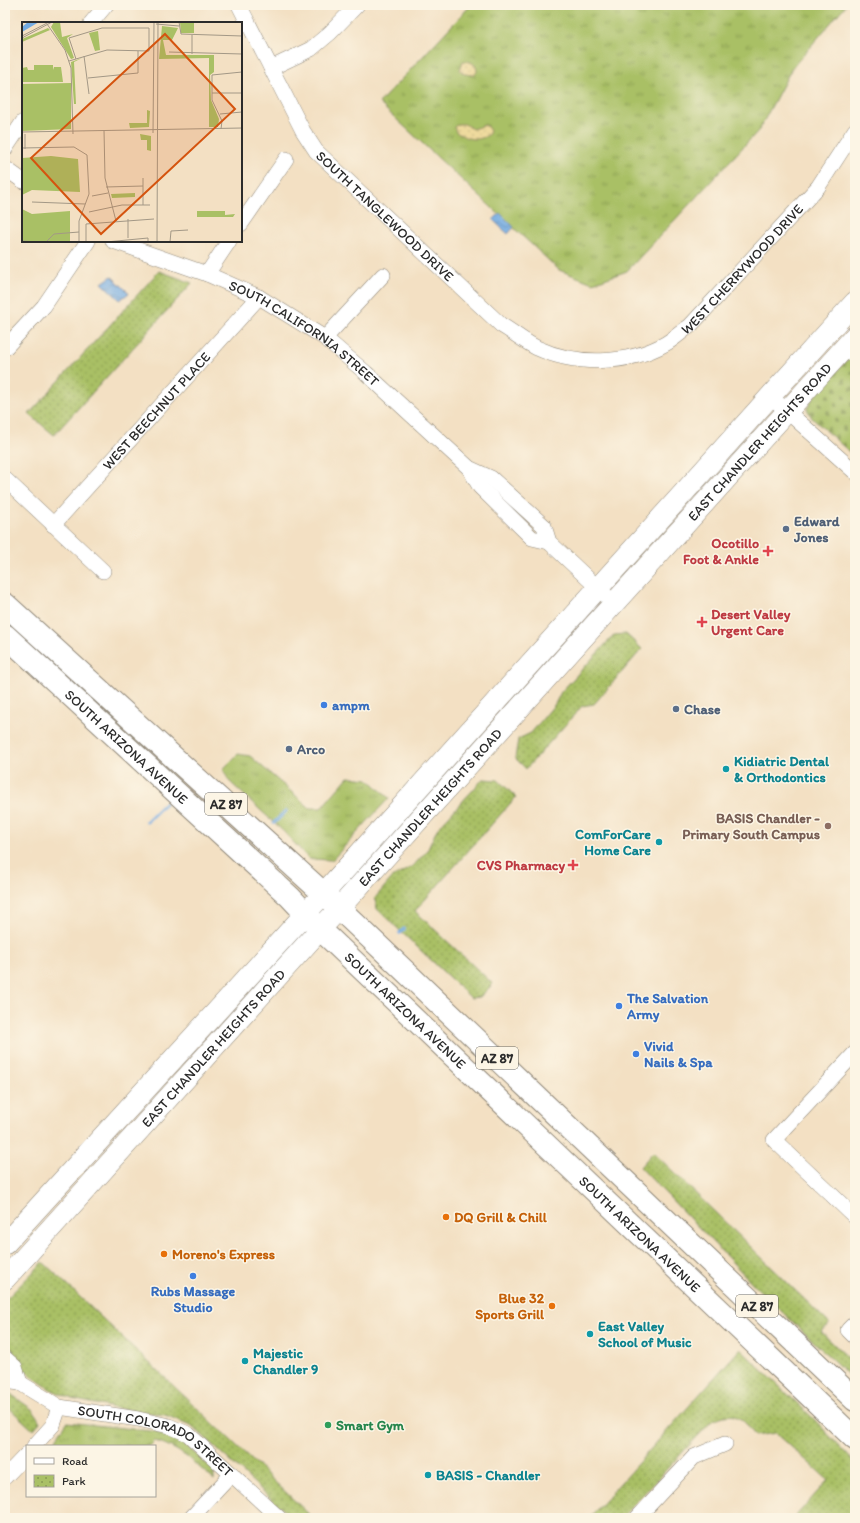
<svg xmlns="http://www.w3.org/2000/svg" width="860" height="1523" font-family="Itim,sans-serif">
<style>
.grass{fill:url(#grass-tufts);stroke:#6a7648}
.sand{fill:url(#sand-dots);stroke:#8c8264}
.cemetery{fill:url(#cemetery-stones);stroke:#6a7648}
.park{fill:url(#park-dots);stroke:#6a7648}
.water{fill:url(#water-waves);stroke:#4f6b86}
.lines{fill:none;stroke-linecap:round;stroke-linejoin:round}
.stream{stroke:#73abe2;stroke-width:3.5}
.street-casing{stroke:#8f8677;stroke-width:16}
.secondary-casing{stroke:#8f8677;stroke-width:22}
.primary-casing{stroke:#8f8677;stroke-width:24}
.street{stroke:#fff;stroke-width:15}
.secondary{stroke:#fff;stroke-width:21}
.primary{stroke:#fff;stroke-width:22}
.service-dot{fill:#5c6f8a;stroke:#fcf5e5;stroke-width:1.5}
.health-dot{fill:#e0444e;stroke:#fcf5e5;stroke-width:1.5}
.shop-dot{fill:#3f7fe0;stroke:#fcf5e5;stroke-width:1.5}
.culture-dot{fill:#0f9aa8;stroke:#fcf5e5;stroke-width:1.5}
.education-dot{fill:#8d6e63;stroke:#fcf5e5;stroke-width:1.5}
.food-dot{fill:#e8710a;stroke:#fcf5e5;stroke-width:1.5}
.leisure-dot{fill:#2e9e5b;stroke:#fcf5e5;stroke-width:1.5}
.labels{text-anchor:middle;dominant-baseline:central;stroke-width:3;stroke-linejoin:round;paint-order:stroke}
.shield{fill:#fcf5e5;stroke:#6a6863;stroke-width:1}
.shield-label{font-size:13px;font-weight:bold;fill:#2b2b2b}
.street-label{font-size:14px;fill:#2b2b2b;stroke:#fcf5e5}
.service-label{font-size:14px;font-weight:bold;fill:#4e5e75;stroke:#fcf5e5;text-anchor:start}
.health-label{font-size:14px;font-weight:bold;fill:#be3a42;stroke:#fcf5e5;text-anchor:end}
.shop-label{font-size:14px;font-weight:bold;fill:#366cbe;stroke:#fcf5e5;text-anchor:start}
.culture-label{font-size:14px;font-weight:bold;fill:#0d838f;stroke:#fcf5e5;text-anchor:start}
.education-label{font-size:14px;font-weight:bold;fill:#785e54;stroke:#fcf5e5;text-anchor:end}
.food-label{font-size:14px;font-weight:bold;fill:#c56008;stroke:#fcf5e5;text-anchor:start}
.leisure-label{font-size:14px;font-weight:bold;fill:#27864d;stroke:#fcf5e5;text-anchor:start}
.inset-road{fill:none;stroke:#a39886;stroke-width:1}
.view{fill:#d5540f;fill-opacity:0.15;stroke:#d5540f;stroke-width:2}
.inset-edge{fill:none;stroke:#2b2b2b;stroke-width:2}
</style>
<defs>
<pattern id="grass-tufts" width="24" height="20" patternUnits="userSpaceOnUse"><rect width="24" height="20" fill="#a9c065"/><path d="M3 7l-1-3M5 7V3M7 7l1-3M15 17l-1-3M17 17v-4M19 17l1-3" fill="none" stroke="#8a9c53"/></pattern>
<pattern id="sand-dots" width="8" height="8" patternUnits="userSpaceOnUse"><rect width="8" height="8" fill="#eeda9e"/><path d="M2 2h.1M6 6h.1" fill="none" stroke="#cb8" stroke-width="1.8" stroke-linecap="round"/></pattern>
<pattern id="cemetery-stones" width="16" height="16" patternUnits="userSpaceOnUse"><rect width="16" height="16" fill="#a9c065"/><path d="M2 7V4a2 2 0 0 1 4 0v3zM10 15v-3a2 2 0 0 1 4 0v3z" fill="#8a9c53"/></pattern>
<pattern id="park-dots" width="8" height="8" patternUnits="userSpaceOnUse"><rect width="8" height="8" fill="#a9c065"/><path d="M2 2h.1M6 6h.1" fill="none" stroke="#8a9c53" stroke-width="1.8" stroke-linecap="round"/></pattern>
<pattern id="water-waves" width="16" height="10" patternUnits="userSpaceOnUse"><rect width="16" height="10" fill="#73abe2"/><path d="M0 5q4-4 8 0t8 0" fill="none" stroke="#5f8bb7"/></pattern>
</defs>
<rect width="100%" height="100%" fill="#fcf5e5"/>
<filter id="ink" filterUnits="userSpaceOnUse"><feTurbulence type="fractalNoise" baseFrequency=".025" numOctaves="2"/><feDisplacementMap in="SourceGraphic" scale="8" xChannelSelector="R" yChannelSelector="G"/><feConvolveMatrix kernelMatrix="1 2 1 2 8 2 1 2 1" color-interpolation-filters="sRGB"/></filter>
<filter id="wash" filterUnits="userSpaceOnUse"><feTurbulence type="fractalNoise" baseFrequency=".012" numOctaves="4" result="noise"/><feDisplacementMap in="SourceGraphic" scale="16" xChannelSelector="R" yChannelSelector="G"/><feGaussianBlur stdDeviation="0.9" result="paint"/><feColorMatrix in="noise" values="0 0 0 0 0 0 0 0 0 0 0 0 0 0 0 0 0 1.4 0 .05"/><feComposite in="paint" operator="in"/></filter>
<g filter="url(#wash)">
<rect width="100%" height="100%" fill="#f3e0c3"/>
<path class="grass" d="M471,5H846L792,68L759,130L627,271L593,283L559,270L379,103Z
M238,754L250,756L310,808H321L348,777L368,779L389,798L332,860L309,859L283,831L229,781L223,769Z
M67,1422L160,1432L182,1442L214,1470V1480C195,1464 179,1447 155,1441L150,1446H63L56,1439Z"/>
<path class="sand" d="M463,61C471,61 477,64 477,72L474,75L464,74L460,70Z
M458,124H465L472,129L486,125L490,131L488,135C478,142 466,139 456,132L454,127Z"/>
<path class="cemetery" d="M855,351V457L812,418L807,409L812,399Z"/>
<path class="park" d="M159,271L192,283L54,435L29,414Z
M626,634L642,649L594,704L582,706L526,769L515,758L518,739L531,733L555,704L561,692L614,635Z
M483,779L498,780L516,797L415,911L493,984L480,997L471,998L377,909L375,898L392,878L413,866L427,851L437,829Z
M653,1152L829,1323L821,1332L855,1364V1381L760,1291L640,1167Z
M43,1262L313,1518H292L191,1425L165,1415L115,1408L72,1399L50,1389L30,1375L5,1351V1300Z
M740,1349L813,1418L855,1463V1518H794L828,1480L776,1433L755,1436C743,1417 733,1409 712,1421L621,1518H589Z
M5,1390L33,1410L40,1422L33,1430L5,1404Z"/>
<path class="water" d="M500,213L514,227L508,234L493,220Z
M112,276L129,293L120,300L102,283Z"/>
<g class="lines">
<path class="stream" d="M147,821L165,803
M274,823L286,811
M400,933L404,929"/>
</g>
</g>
<g filter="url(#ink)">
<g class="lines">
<defs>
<g id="street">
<path id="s1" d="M239,5L303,131L316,151L501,325C513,332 525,342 537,348C576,366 627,365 665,344C674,339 682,331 690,326L818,187L855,130"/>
<path d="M91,23L106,5"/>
<path d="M271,68L311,49L330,33L357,5"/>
<path d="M5,149L23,122"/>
<path d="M5,168L23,181"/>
<path d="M241,224L286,159"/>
<path id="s2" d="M113,241L207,274L259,297L325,338L366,373L469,468L491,478L522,506L544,526L549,542L615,604"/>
<path d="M207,274L229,241"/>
<path d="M325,338L383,275"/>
<path d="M5,348L44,306L88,241"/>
<path d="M770,396L855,472"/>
<path d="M469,468L480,487L532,538L549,542"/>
<path d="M5,479L103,571"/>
<path id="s3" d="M53,525L259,297"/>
<path d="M855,1053L774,1140L855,1217"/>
<path d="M855,1323L848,1330L855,1337"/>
<path d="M5,1358L15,1367L20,1383"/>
<path id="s4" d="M5,1381L20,1383L59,1407L138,1419L169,1426L188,1434L279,1518"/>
<path d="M34,1446L53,1425L59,1407"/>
<path d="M5,1477L27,1454"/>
<path d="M191,1518L232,1474"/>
<path d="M637,1518L694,1457L725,1444"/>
</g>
<g id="secondary">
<path d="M5,1244L306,913L855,302"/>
<path id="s5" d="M5,1279L855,336"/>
</g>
<g id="primary">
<path d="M5,604L324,894L855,1400"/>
<path id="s6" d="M5,635L290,897L321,930L855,1439"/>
</g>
</defs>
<use href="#street" class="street-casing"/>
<use href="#secondary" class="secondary-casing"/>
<use href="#primary" class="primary-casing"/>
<use href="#street" class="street"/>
<use href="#secondary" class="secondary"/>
<use href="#primary" class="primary"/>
</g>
</g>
<g class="service-dot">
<circle cx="786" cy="529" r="4"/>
<circle cx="676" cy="709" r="4"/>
<circle cx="289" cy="749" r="4"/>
</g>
<g class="health-dot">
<path d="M766 545h4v4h4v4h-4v4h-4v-4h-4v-4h4z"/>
<path d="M700 616h4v4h4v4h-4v4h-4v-4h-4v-4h4z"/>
<path d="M571 859h4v4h4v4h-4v4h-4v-4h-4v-4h4z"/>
</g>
<g class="shop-dot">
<circle cx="324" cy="705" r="4"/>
<circle cx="619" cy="1006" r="4"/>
<circle cx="636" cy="1054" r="4"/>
<circle cx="193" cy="1276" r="4"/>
</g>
<g class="culture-dot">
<circle cx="726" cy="769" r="4"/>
<circle cx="659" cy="842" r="4"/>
<circle cx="590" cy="1334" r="4"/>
<circle cx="245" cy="1361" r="4"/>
<circle cx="428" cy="1475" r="4"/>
</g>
<circle class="education-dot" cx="828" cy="826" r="4"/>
<g class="food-dot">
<circle cx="446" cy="1217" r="4"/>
<circle cx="164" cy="1254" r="4"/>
<circle cx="552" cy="1306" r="4"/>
</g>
<circle class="leisure-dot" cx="328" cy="1425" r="4"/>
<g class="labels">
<g class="shield">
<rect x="205" y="793" width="42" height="22" rx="3"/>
<rect x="476" y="1047" width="42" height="22" rx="3"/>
<rect x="736" y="1295" width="42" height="22" rx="3"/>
</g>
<g class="shield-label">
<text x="226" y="804">AZ 87</text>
<text x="497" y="1058">AZ 87</text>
<text x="757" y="1306">AZ 87</text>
</g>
<g class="street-label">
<text stroke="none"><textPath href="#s1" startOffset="260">SOUTH TANGLEWOOD DRIVE</textPath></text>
<text stroke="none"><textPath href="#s1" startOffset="702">WEST CHERRYWOOD DRIVE</textPath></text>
<text stroke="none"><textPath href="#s2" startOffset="214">SOUTH CALIFORNIA STREET</textPath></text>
<text stroke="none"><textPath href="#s3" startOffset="154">WEST BEECHNUT PLACE</textPath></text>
<text stroke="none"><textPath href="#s5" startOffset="1127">EAST CHANDLER HEIGHTS ROAD</textPath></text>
<text stroke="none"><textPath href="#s6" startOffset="165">SOUTH ARIZONA AVENUE</textPath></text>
<text stroke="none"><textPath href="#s5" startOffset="635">EAST CHANDLER HEIGHTS ROAD</textPath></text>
<text stroke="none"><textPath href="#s6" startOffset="549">SOUTH ARIZONA AVENUE</textPath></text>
<text stroke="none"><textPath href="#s5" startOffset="311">EAST CHANDLER HEIGHTS ROAD</textPath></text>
<text stroke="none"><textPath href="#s6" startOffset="873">SOUTH ARIZONA AVENUE</textPath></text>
<text stroke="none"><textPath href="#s4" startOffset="166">SOUTH COLORADO STREET</textPath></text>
</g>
<g class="service-label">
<text x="794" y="521">Edward<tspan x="794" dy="16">Jones</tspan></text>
<text x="684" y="709">Chase</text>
<text x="297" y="749">Arco</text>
</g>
<g class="health-label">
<text x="759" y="543">Ocotillo<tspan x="759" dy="16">Foot &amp; Ankle</tspan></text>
<text x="711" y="614" text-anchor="start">Desert Valley<tspan x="711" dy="16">Urgent Care</tspan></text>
<text x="565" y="865">CVS Pharmacy</text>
</g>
<g class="shop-label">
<text x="332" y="705">ampm</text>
<text x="627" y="998">The Salvation<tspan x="627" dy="16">Army</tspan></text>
<text x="644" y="1046">Vivid<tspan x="644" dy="16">Nails &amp; Spa</tspan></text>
<text x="193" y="1291" text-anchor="middle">Rubs Massage<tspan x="193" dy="16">Studio</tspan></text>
</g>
<g class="culture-label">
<text x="734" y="761">Kidiatric Dental<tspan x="734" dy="16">&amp; Orthodontics</tspan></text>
<text x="651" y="834" text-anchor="end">ComForCare<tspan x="651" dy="16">Home Care</tspan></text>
<text x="598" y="1326">East Valley<tspan x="598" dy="16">School of Music</tspan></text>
<text x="253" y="1353">Majestic<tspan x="253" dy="16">Chandler 9</tspan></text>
<text x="436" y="1475">BASIS - Chandler</text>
</g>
<g class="education-label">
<text x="820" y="818">BASIS Chandler -<tspan x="820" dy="16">Primary South Campus</tspan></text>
</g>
<g class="food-label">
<text x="454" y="1217">DQ Grill &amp; Chill</text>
<text x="172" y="1254">Moreno's Express</text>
<text x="544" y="1298" text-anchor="end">Blue 32<tspan x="544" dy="16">Sports Grill</tspan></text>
</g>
<g class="leisure-label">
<text x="336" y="1425">Smart Gym</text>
</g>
</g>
<g transform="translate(22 22)">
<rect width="220" height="220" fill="#f3e0c3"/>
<path d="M32,0H38L40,15L51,12L45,16L52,36L49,37L29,5ZM26,6L28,8L0,20V17ZM118,112L129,114V129L125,128V118H119ZM29,134L56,137L58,170L10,168L0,173V136ZM0,187L10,192L48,189V220H0Z" fill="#a9c065"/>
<path d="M49,61V107L0,109V62Z" fill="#a9c065"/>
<path d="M158,0H172V11H159ZM140,4L156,6L150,18H141L144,33H192V50L188,53L189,78L197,97L196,105H187V36L137,37ZM76,9L78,28L73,29L67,11ZM60,36L52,40L54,82H52L49,40ZM5,45L6,48H31L32,45H39L41,60H0V46ZM125,88L128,89L127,105L108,106L107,101H125ZM113,171V175L90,176L89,172ZM175,189H203V193L213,192L211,195H175Z" fill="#a9c065"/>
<path d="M12,43H31V48H12Z" fill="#a9c065"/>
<path d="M6,0H17L0,10V5Z" fill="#73abe2"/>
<path class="inset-road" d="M157,0L159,12L220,14M25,2L43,28L49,46L51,112M134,2L157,4M170,13V32M0,14L27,0M0,16L30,0M147,30L220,32M62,34L67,72M47,39L85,28L127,29V6H80L47,16L54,37M66,56L116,51V29M190,71H220M198,92L220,90M199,107L200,99L190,78V53L220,50M82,108L83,156L94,199M0,110L220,106M131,111L132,0M3,112V127M0,126L52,125L65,133L67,172L57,199V220M84,165L121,164M70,174L86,171M10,180L63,182M121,183V156M67,190L100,183H128M106,216V197M0,219L16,220M24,220L32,212L57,210M64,220V202L132,197M84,220L126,216V220M135,220L136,0M148,220L149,209L166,208"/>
<path class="view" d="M143,12L213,87L79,212L9,136Z"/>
<rect width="220" height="220" class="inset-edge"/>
</g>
<rect width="860" height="1523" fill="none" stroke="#fcf5e5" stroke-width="20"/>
<rect x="26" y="1445" width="130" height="52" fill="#fcf5e5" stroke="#a8a49b"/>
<rect x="34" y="1458" width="20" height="6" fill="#ffffff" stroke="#a8a49b"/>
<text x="62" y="1465" font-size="12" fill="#2b2b2b">Road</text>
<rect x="34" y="1475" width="20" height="12" fill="url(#park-dots)" stroke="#a8a49b"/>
<text x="62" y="1485" font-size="12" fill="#2b2b2b">Park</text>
</svg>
